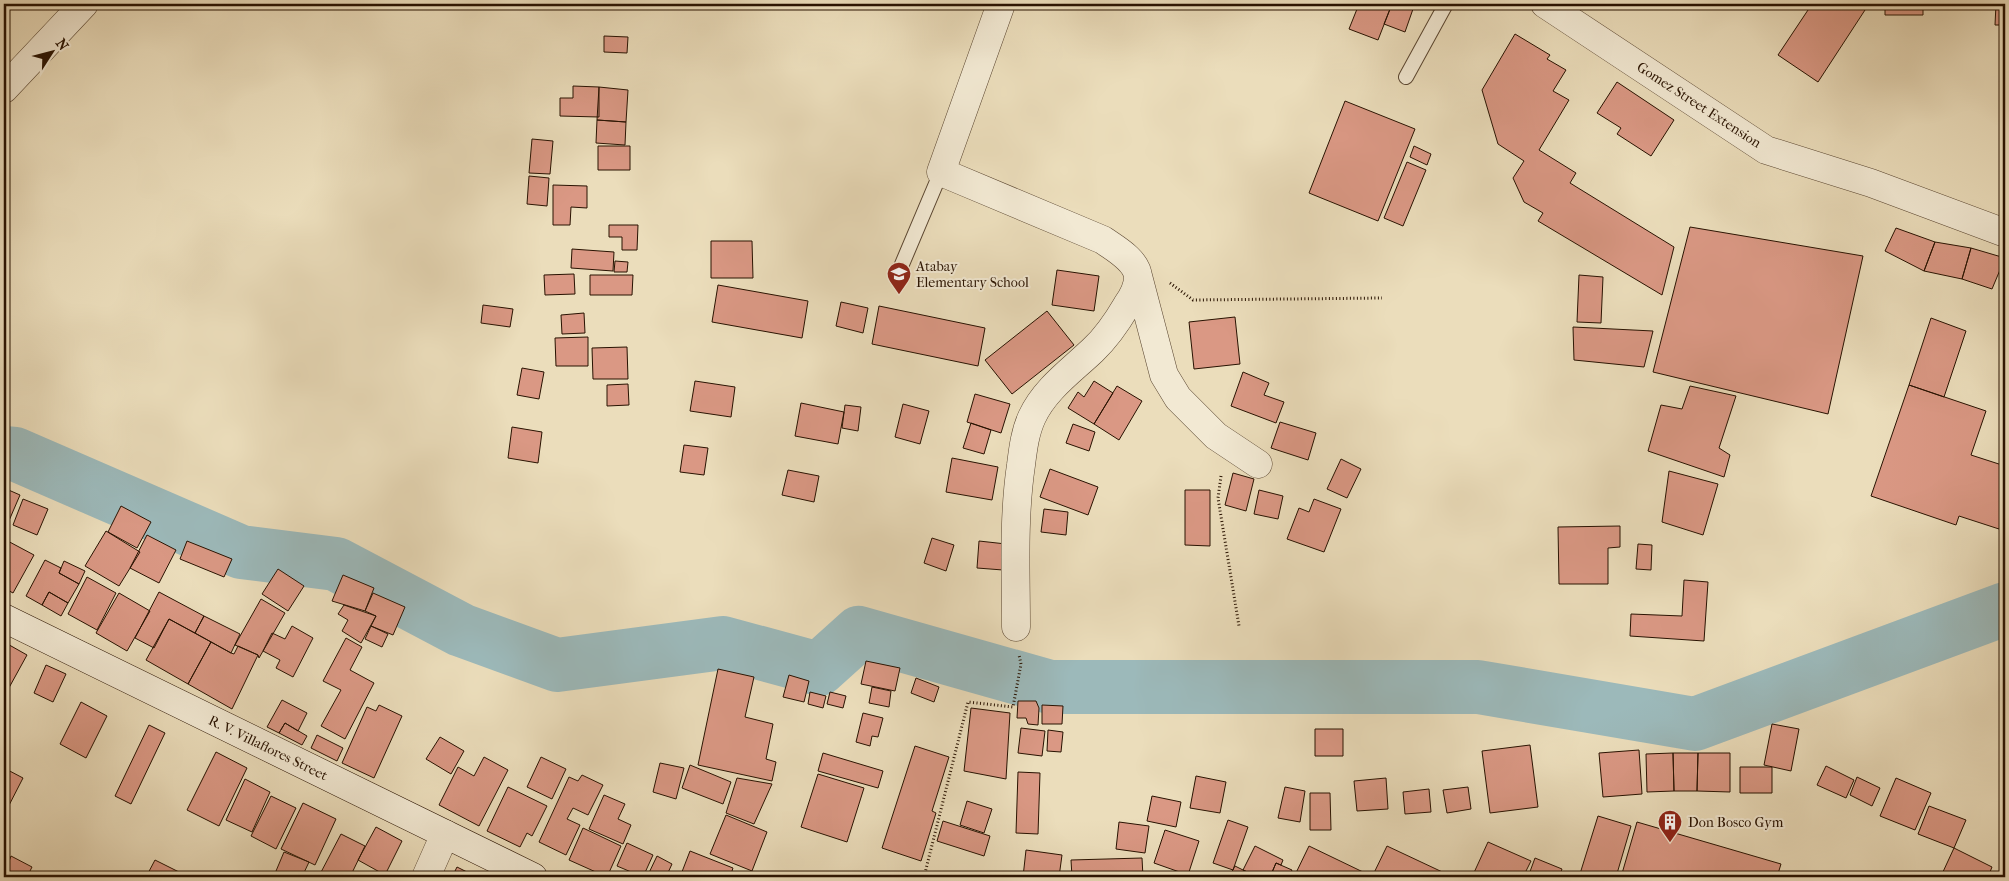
<svg xmlns="http://www.w3.org/2000/svg" width="2009" height="881" font-family="'IM FELL French Canon',serif">
<style>
.lines{fill:none;stroke-linecap:round;stroke-linejoin:round}
.river{stroke:#9cb9ba;stroke-width:54}
.building{fill:#da9884;stroke:#281201}
.service-casing{stroke:#594530;stroke-width:16}
.minor-casing{stroke:#594530;stroke-width:29}
.secondary-casing{stroke:#281201;stroke-width:29}
.path{stroke:#281201;stroke-width:3;stroke-dasharray:1 2.5;stroke-linecap:butt}
.service{stroke:#f2e9d3;stroke-width:14}
.minor{stroke:#f2e9d3;stroke-width:28}
.secondary{stroke:#f2e9d3;stroke-width:28}
.labels{text-anchor:middle;dominant-baseline:central;stroke-width:4;stroke-linejoin:round;paint-order:stroke}
.street-label{font-size:14px;fill:#281201;stroke:#f2e9d3}
.poi-label{font-size:14px;fill:#281201;stroke:#f2e9d3;text-anchor:start}
</style>
<rect width="100%" height="100%" fill="#ebddbb"/>
<filter id="stains"><feTurbulence type="fractalNoise" baseFrequency=".004" numOctaves="4"/><feColorMatrix values="0 0 0 0 .2 0 0 0 0 .09 0 0 0 0 .02 0 0 0 .5 -.17"/></filter>
<radialGradient id="worn" r=".72"><stop offset=".6" stop-color="#630" stop-opacity="0"/><stop offset="1" stop-color="#630" stop-opacity=".3"/></radialGradient>
<g class="lines">
<path class="river" d="M4,453L15,454L241,552L336,564L461,630L557,665L723,643L819,669L859,633L1050,687H1478L1695,724L2005,609"/>
</g>
<path class="building" d="M596,4H634V5Z
M1359,4H1392L1378,40L1349,29Z
M1392,4H1400L1413,9L1405,32L1384,24Z
M1812,4H1855L1865,10L1818,82L1778,55Z
M1885,4H1923V15H1885Z
M1996,4H2005V25H1995Z
M1515,34L1550,55L1547,59L1566,70L1553,91L1569,100L1539,150L1576,173L1570,183L1674,247L1662,295L1538,221L1543,213L1524,202L1513,178L1524,161L1498,144L1482,90Z
M604,36L628,37L627,53L604,52Z
M1617,82L1674,120L1651,156L1617,134L1621,128L1597,113Z
M573,86L599,87V117L560,116V98H573Z
M599,87L628,90L626,122L597,120Z
M1345,101L1415,129L1378,221L1309,193Z
M597,120L626,122L625,145L596,143Z
M532,139L553,141L550,174L529,173Z
M598,146H630V170H598Z
M1414,146L1431,154L1427,165L1410,157Z
M1407,162L1426,170L1403,226L1384,218Z
M529,176L549,178L547,206L527,204Z
M553,185L587,186V208L571,207L570,225H553Z
M609,225H638L637,250H622V237H609Z
M1690,227L1863,256L1828,414L1653,372Z
M1896,228L1935,242L1924,271L1885,251Z
M711,241H752L753,278H711Z
M1935,242L1971,248L1962,279L1924,271Z
M1971,248L2005,258L1992,289L1962,279Z
M572,249L614,252L613,271L571,268Z
M615,261L628,262L627,272H614Z
M1057,270L1099,276L1094,311L1052,305Z
M574,274L575,294L545,295L544,275Z
M590,275H633L632,295H590Z
M1579,275L1603,277L1601,323L1577,322Z
M718,285L808,301L802,338L712,322Z
M841,302L868,308L863,333L836,326Z
M483,305L513,309L510,327L481,323Z
M879,306L985,328L978,366L872,344Z
M1047,311L1074,345L1012,394L985,360Z
M584,313L585,333L562,334L561,315Z
M1235,317L1240,364L1194,369L1189,322Z
M1931,318L1966,331L1944,397L1909,385Z
M1573,327L1653,331L1644,367L1574,360Z
M588,337V366H556L555,338Z
M627,347L628,379H593L592,348Z
M522,368L544,372L539,399L517,395Z
M1243,372L1269,383L1264,395L1284,402L1276,423L1231,406Z
M695,381L735,387L731,417L690,411Z
M1094,381L1113,393L1094,424L1068,408L1078,392L1084,397Z
M628,384L629,405L607,406V385Z
M1909,385L1986,411L1971,455L2005,466V509L1999,529L1959,516L1956,525L1871,496Z
M1117,386L1142,401L1119,440L1094,424Z
M1690,386L1736,396L1719,448L1730,455L1724,477L1648,451L1661,405L1682,409Z
M975,394L1010,404L1001,433L967,422Z
M801,403L844,412L838,444L795,436Z
M903,404L929,411L920,444L895,437Z
M845,405L861,407L858,431L842,428Z
M1280,422L1316,433L1308,460L1271,448Z
M971,423L991,430L984,454L963,448Z
M1073,424L1095,432L1089,451L1066,443Z
M512,427L542,432L538,463L508,458Z
M684,445L708,448L704,475L680,472Z
M952,458L998,467L992,500L946,492Z
M1341,459L1361,469L1347,498L1327,489Z
M1050,469L1098,487L1088,515L1040,497Z
M788,470L819,476L814,502L782,495Z
M1669,471L1718,484L1703,535L1662,522Z
M1233,473L1254,479L1246,511L1225,505Z
M4,488L20,495L8,523L4,522Z
M1185,490H1210V546L1185,545Z
M1259,490L1283,496L1278,519L1254,514Z
M23,499L48,509L37,535L13,525Z
M1314,499L1341,509L1324,552L1287,539L1299,508L1309,512Z
M121,506L151,522L137,548L108,532Z
M1044,509L1068,512L1066,535L1041,532Z
M1620,526V547L1608,548V584H1559L1558,527Z
M106,531L140,552L119,586L85,566Z
M147,535L176,550L159,583L130,568Z
M932,538L954,545L946,571L924,563Z
M4,539L34,555L13,593L4,588Z
M187,541L232,559L224,577L180,559Z
M979,541L1006,544L1003,570L977,568Z
M1638,544L1652,545L1651,570L1636,569Z
M45,560L61,568L59,573L79,584L68,603L49,592L42,605L26,596Z
M64,561L85,571L79,584L59,573Z
M278,569L304,586L288,611L262,594Z
M343,575L374,588L365,611L332,601Z
M87,577L116,593L97,630L68,614Z
M1684,580L1708,582L1704,641L1630,636L1631,614L1682,616Z
M49,592L68,603L61,616L42,605Z
M159,592L204,616L195,633L169,619L154,648L135,638Z
M119,593L150,611L127,651L96,633Z
M373,593L405,607L393,635L371,626L376,616L365,611Z
M261,599L285,613L259,658L258,655L235,645Z
M344,605L376,616L361,643L342,631L348,620L338,614Z
M204,616L240,634L231,653L195,633Z
M169,619L211,642L188,684L146,660Z
M292,626L313,638L293,677L276,668L280,660L263,651L272,633L285,639Z
M371,626L388,634L382,647L365,639Z
M346,638L362,647L350,670L374,683L345,739L321,726L341,690L323,681Z
M4,642L27,655L5,695L4,694Z
M211,642L231,653L234,654L238,646L258,655L232,709L188,684Z
M866,661L900,668L895,691L861,684Z
M46,665L66,674L53,702L34,693Z
M718,669L754,677L745,717L773,724L766,759L776,762L772,781L698,765Z
M789,675L809,681L804,702L783,697Z
M916,678L939,687L934,702L911,693Z
M872,687L891,691L889,707L869,703Z
M810,692L826,696L823,708L808,704Z
M830,692L846,696L843,708L827,704Z
M282,700L307,713L298,731L285,723L279,733L267,727Z
M1018,701H1036L1039,708L1038,725L1028,724L1026,718H1017Z
M81,702L107,716L86,758L60,744Z
M379,705L402,716L374,778L342,763L367,707L376,711Z
M1042,705L1063,706L1062,724H1042Z
M971,708L1010,713L1006,779L964,771Z
M863,713L883,718L878,737L872,736L870,746L856,742Z
M285,723L307,736L302,745L279,733Z
M1772,724L1799,729L1791,771L1764,765Z
M149,725L165,733L131,804L115,796Z
M1021,728L1045,731L1042,756L1018,753Z
M1315,729H1343V756H1315Z
M1048,730L1063,732L1061,752L1047,751Z
M317,735L343,748L337,761L311,748Z
M440,737L464,751L451,774L426,759Z
M1530,745L1538,807L1490,813L1482,751Z
M915,746L949,757L932,811L936,813L921,861L882,848Z
M1639,750L1642,794L1603,797L1599,753Z
M216,752L247,768L219,826L187,810Z
M823,753L883,771L878,788L818,771Z
M1673,753H1698L1697,791H1674Z
M1673,753L1674,791L1647,792L1646,754Z
M1698,753H1730V792L1697,791Z
M484,757L508,770L479,826L439,805L458,767L474,776Z
M541,757L566,769L552,799L527,787Z
M660,763L684,768L676,799L653,792Z
M690,765L731,782L723,804L682,788Z
M1826,766L1854,780L1846,798L1817,785Z
M1740,767H1772V793H1740Z
M4,768L23,778L4,815Z
M1018,772L1040,773L1038,834L1016,833Z
M818,774L864,788L847,842L801,827Z
M582,775L603,785L588,815L573,808L567,819L580,825L566,855L539,842L569,777L578,781Z
M1196,776L1226,782L1220,813L1190,808Z
M1857,777L1880,788L1872,806L1850,795Z
M737,778L772,784L754,824L726,813Z
M1386,778L1388,809L1357,811L1354,781Z
M1896,778L1931,793L1915,830L1880,816Z
M245,779L270,792L252,832L226,820Z
M508,787L547,806L532,836L527,833L520,847L487,831Z
M1285,787L1305,791L1300,822L1278,818Z
M1468,787L1471,809L1447,813L1443,790Z
M1429,789L1431,812L1405,814L1403,792Z
M1310,793H1330L1331,830H1310Z
M604,795L625,804L618,819L631,825L623,844L589,829Z
M271,796L296,808L276,849L251,836Z
M1152,796L1181,802L1176,827L1147,821Z
M967,801L992,809L984,833L960,825Z
M303,803L336,819L315,865L281,849Z
M1929,806L1966,820L1954,848L1918,834Z
M726,815L767,832L752,871L710,854Z
M1598,816L1631,826L1616,877H1579Z
M1228,820L1248,827L1233,870L1213,863Z
M943,821L990,836L984,856L937,841Z
M1119,822L1149,826L1145,853L1116,849Z
M1637,822L1781,864L1777,877H1621Z
M376,827L402,841L385,875L358,860Z
M583,828L621,846L607,877L569,860Z
M1165,830L1199,841L1188,875L1154,863Z
M341,834L365,846L350,877H322L319,876Z
M1488,842L1531,861L1523,877H1472Z
M627,843L653,855L643,877L617,866Z
M1255,846L1283,860L1281,865L1276,863L1270,877H1258L1243,870Z
M1309,846L1363,872L1360,877H1294Z
M1387,846L1453,877H1372Z
M1954,848L1992,867L1988,877H1948L1942,874Z
M1026,850L1062,855L1059,877H1023Z
M690,851L733,868L730,877H680Z
M284,852L309,862L302,877H292L276,871Z
M11,856L32,867L27,877H8L4,875Z
M657,856L672,864L666,877H647Z
M1142,858L1143,877H1072L1071,860Z
M1535,858L1562,869L1559,877H1528Z
M155,860L189,877H146Z
M1276,863L1292,870L1289,877H1270Z
M1235,866L1243,870L1258,877H1229Z
M457,867L477,877H452Z
M851,872L863,877H849Z"/>
<g class="lines">
<defs>
<path id="service" d="M1406,77L1446,4
M900,269L941,172"/>
<path id="minor" d="M1001,4L941,172L1103,240C1114,248 1137,260 1138,277C1138,287 1132,298 1127,305C1117,322 1107,337 1093,350C1071,371 1045,389 1032,417C1025,432 1023,449 1021,465C1013,519 1016,573 1016,627
M1545,4L1766,150L1871,183L2005,233
M4,89L84,4
M1138,276L1164,375L1178,398L1216,436L1258,464
M426,877L445,834"/>
<path id="secondary" d="M4,618L533,877"/>
</defs>
<use href="#service" class="service-casing"/>
<use href="#minor" class="minor-casing"/>
<use href="#secondary" class="secondary-casing"/>
<path class="path" d="M1170,283L1193,300L1382,298
M1221,476L1218,498L1239,626
M924,877L968,702L1013,707L1021,664L1019,655"/>
<use href="#service" class="service"/>
<use href="#minor" class="minor"/>
<use href="#secondary" class="secondary"/>
</g>
<defs>
<symbol id="school-pin" viewBox="-11 -11 22 30"><path d="M0 17L-7.5 6A9.5 9.5 0 1 1 7.5 6Z" fill="#8f2418" stroke="#f2e9d3"/><path d="M0-5L7-2L0 1L-7-2ZM-4 1L0 2.5L4 1V4Q0 6-4 4Z" fill="#fff"/></symbol>
<symbol id="building-pin" viewBox="-11 -11 22 30"><path d="M0 17L-7.5 6A9.5 9.5 0 1 1 7.5 6Z" fill="#8f2418" stroke="#f2e9d3"/><path d="M-4-6H4V6H1V3H-1V6H-4ZM-2.5-4.3h1.7v1.8h-1.7ZM.8-4.3h1.7v1.8H.8ZM-2.5-1h1.7V.8h-1.7ZM.8-1h1.7V.8H.8Z" fill="#fff"/></symbol>
</defs>
<g fill-rule="evenodd">
<use href="#school-pin" x="885" y="260" width="28" height="38"/>
<use href="#building-pin" x="1656" y="808" width="28" height="38"/>
</g>
<g class="labels">
<g class="street-label">
<text transform="translate(1699 105) rotate(33)">Gomez Street Extension</text>
<text transform="translate(268 748) rotate(26)">R. V. Villaflores Street</text>
</g>
<g class="poi-label">
<text x="916" y="266">Atabay<tspan x="916" dy="16">Elementary School</tspan></text>
<text x="1688" y="822">Don Bosco Gym</text>
</g>
</g>
<rect width="2009" height="881" fill="none" stroke="#ebddbb" stroke-width="20"/>
<rect x="5" y="5" width="1999" height="871" fill="none" stroke="#281201" stroke-width="2.5"/>
<rect x="10" y="10" width="1989" height="861" fill="none" stroke="#281201"/>
<g transform="translate(52 52) rotate(54)" stroke="#f2e9d3" stroke-width="4" paint-order="stroke">
<path d="M0-4L9 19L0 12L-9 19Z" fill="#281201"/>
<text y="-8" font-size="14" font-weight="bold" text-anchor="middle" fill="#281201">N</text>
</g>
<rect width="100%" height="100%" filter="url(#stains)"/>
<rect width="100%" height="100%" fill="url(#worn)"/>
</svg>
